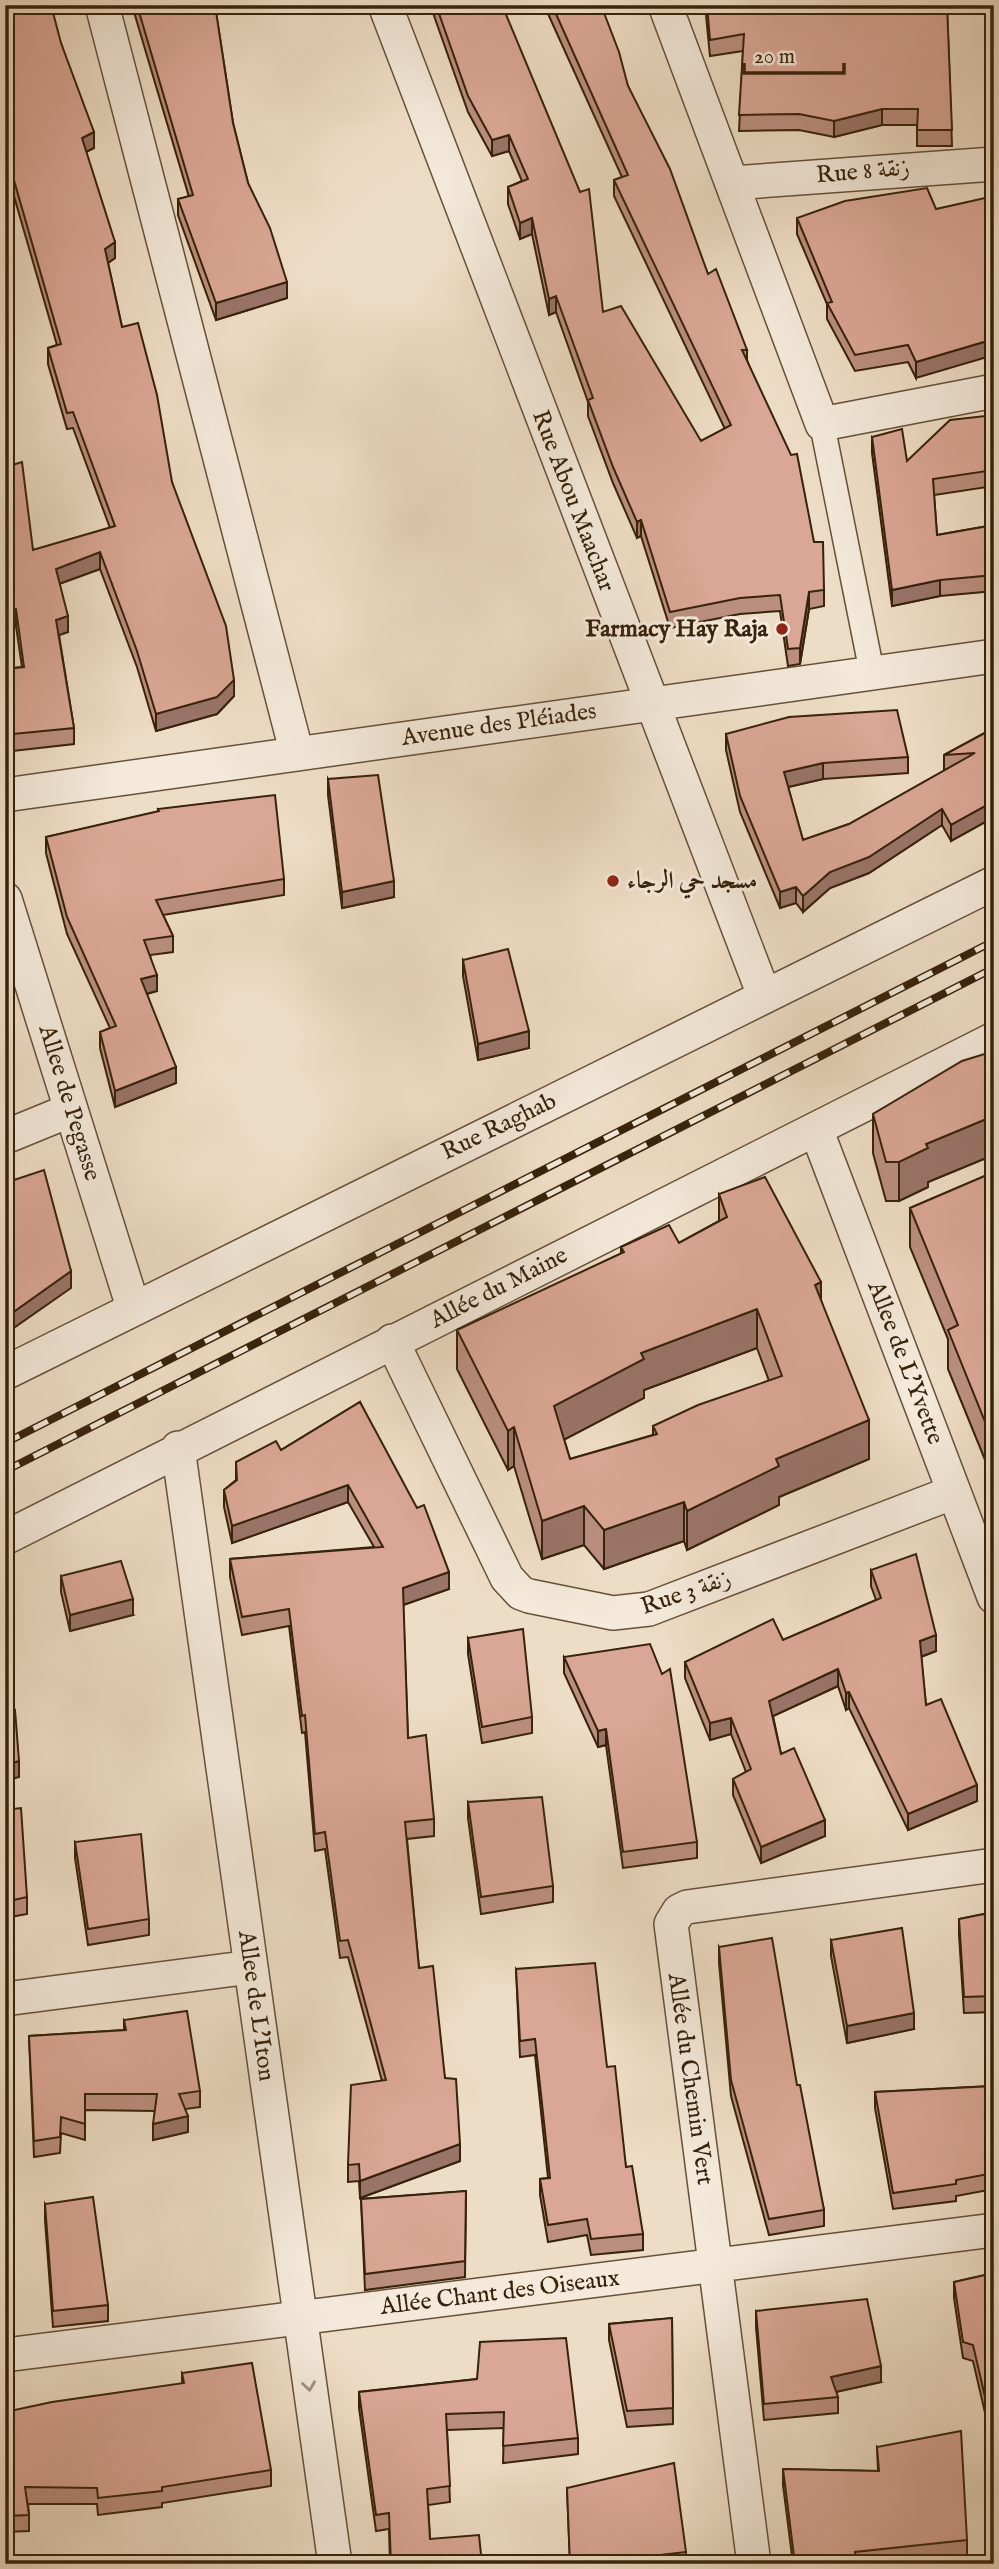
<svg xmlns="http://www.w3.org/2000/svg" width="999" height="2569" font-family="'IM FELL English',Amiri,serif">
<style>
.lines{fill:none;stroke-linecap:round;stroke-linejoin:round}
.pedestrian-casing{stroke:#65513a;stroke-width:27}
.minor-casing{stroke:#65513a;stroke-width:36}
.pedestrian{stroke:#f4e9da;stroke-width:24}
.minor{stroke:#f4e9da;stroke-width:33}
.rail-casing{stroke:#37220b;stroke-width:8}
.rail{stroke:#f4e9da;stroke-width:5;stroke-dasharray:16;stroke-linecap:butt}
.wall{fill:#bb8f80;stroke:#37220b;stroke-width:2;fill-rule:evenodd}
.shaded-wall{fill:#997468;stroke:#37220b;stroke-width:2}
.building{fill:#daa695;stroke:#37220b;stroke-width:2;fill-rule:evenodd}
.oneway{stroke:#9f8f7d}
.poi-dot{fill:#8f2418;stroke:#f4e9da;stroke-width:2.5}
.labels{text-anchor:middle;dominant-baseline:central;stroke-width:6;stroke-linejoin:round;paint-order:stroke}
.street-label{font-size:24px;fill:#37220b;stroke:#f4e9da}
.poi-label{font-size:24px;font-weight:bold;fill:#37220b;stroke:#f4e9da;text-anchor:end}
</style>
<rect width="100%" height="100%" fill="#eeddc6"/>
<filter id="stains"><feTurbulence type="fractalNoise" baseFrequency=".00286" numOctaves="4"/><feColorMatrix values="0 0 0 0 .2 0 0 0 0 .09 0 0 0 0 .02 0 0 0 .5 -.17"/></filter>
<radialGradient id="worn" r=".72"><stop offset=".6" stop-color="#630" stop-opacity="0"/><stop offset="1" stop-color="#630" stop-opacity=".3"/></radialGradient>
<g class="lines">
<defs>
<path id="pedestrian" d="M822,424L872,673"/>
<path id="minor" d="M102,5L297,754
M385,5L764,995
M665,5L822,424L994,391
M732,183L994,164
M5,795L994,656
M5,899L133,1307
M816,1129L994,1597
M5,1137L71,1110
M392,1341L507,1578L521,1593L529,1596L613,1613L649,1609L954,1492
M5,1373L994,883
M178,1448L335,2564
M5,1538L994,1039
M5,1999L251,1967
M5,2355L994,2230
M754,2564L671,1924L679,1911L687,1907L994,1865"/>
</defs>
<use href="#pedestrian" class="pedestrian-casing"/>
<use href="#minor" class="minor-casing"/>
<use href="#pedestrian" class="pedestrian"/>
<use href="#minor" class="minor"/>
<defs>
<path id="rail" d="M5,1443L994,941
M5,1471L994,968"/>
</defs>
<use href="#rail" class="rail-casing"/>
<use href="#rail" class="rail"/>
</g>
<path class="wall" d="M5,5L61,43L94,148L86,152L115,258L108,263L122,327L172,482L234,696L217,714L156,731L137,667L100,569L59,584L68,632L59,635L74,728V744L13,751L5,732V669L22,667L16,626L5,630V444L33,550L110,528L73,428L67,429L48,364V348L57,345L5,165Z
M134,5H215L233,123L248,183L287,298L216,320L178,215V199L189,197L134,12Z
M432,5H502L603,312L701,441L725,429L614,196V180L622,177L544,5H601L628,86L708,274L747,350V360L814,542L824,590V606L809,609L800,664L788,666L780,611L740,614L670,628L641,536L637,538L613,483L588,416V402L556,312L549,315L532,234L520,239L508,204V187L522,181L509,151L492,156L468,112L432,10Z
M705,5H947L952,146H917V125H882L834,137L799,130L739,131L743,51L710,56Z
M994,5V41H991V25Z
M936,209L916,378L908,362L855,371L827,319V304L797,234V218Z
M994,415V486L934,495L937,535L994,525V591L940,596L892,606L872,453V437L907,461Z
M994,728V809L989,811V820L951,841L942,825L869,873L830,888L803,912L796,903L780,908L740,812L726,750V734L908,757V773L823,779L788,787L803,840L849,824L944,771V755Z
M328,779L394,897L342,908L328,795Z
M158,809L284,879V895L163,915L173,936V952L150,955L157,991L147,994L176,1083L115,1107L100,1048V1032L110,1028L67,934L46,853V837L158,812Z
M463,960L529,1048L478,1060L463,976Z
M994,1051V1156H991L928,1182V1187L899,1201H886L873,1153V1114Z
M994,1172L990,1472L948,1369V1339L910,1247V1208Z
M719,1194L821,1300L869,1459L779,1497V1505L687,1550L684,1541L604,1569L584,1545L542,1559L514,1466L508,1470L457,1369V1330L621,1254V1247L679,1243L719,1221ZM757,1348L769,1381L653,1426V1435L570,1459L564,1439L644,1398V1390Z
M360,1402L449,1589L403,1605L408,1738L434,1819V1836L407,1839L419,1968L445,2078L460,2161L360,2198L359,2181L348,2182V2165L382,2081L348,1957L340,1958L325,1849L315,1851L305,1732L302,1733L289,1626L242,1635L230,1577V1559L374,1547L348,1502L232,1543L224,1507V1490L236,1480V1462L281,1450Z
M871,1570L936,1651L921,1657L926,1705L977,1801L908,1830L849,1708L846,1710L838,1686L773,1716L781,1754L825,1836L761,1863L733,1795V1779L746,1772L731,1734L710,1740L685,1678V1662L783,1640L876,1600L871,1586Z
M61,1576L133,1615L70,1631L61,1592Z
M468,1638L532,1717V1733L482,1743L468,1654Z
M564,1657L697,1842V1858L623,1868L606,1745L598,1747L564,1673Z
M468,1802L553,1886V1902L481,1914L468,1818Z
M5,1810L27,1897V1914L5,1918Z
M75,1842L149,1919V1935L88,1945L75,1858Z
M994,1912V2012L964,2013L959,1935V1919Z
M831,1940L914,2029L847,2043L831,1956Z
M719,1947L797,2085L824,2210V2226L769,2235L731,2096L719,1963Z
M516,1969L607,2067L626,2167L643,2234V2250L591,2255L587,2235L548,2242L540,2195V2179L548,2178L535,2055L520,2057Z
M124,2020L200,2091V2107L185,2109L188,2132L153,2140L155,2111L85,2110V2140L61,2133L60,2153L34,2157L29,2036L124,2030Z
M994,2073V2189L956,2196V2201L893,2209L875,2108V2092L992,2086V2074Z
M466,2191L465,2277L365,2290L361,2199Z
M45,2204L108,2305V2321L53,2327L45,2220Z
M994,2273L986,2417L973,2361L963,2358L954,2298V2282Z
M756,2311L881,2382L836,2392L838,2397V2413L764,2420L756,2327Z
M672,2318L673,2424L627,2427L609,2340V2324Z
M182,2373L271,2470V2486L162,2503V2507L98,2515L97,2504H28L29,2515V2531L5,2532V2412L182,2384Z
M477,2379L578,2438V2454L503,2463L504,2428L447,2430L450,2502L428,2505L430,2539L482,2564H390L389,2529L376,2531L359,2408V2392Z
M877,2447L967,2540V2556L896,2564H793L783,2485V2469L878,2471Z
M567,2488L686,2552V2564H570Z"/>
<path class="shaded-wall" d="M882,109V125L834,137V121Z
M94,132V148L82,154V138Z
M509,135V151L492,156V140Z
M532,218V234L520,239V223Z
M115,242V258L105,265V249Z
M287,282V298L216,320V303Z
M556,296V312L549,315V299Z
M994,339V355L916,378V362Z
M641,520V536L637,538V522Z
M100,552V569L56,585V569Z
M940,580V596L892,606V590Z
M809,592V609L800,664V648Z
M16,609V626L5,630V613Z
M68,616V632L56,636V620Z
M234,680V696L217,714L156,731V714Z
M823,763V779L784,788V772Z
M994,793V809L989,811V820L951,841V825L986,797Z
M942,809V825L869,873L830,888L803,912V896L830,872Z
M394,881V897L342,908V892Z
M796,887V903L780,908V892Z
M157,975V991L141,995V979Z
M529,1031V1048L478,1060V1044Z
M176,1067V1083L115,1107V1091Z
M991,1117V1156L928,1182V1187L899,1201V1162L926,1144Z
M71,1271V1288L5,1334V1318Z
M821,1282V1321L815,1285Z
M757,1309V1348L644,1390V1398L554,1445V1406L641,1353Z
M869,1420V1459L779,1497V1505L687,1550V1511L776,1459Z
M514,1427V1466L508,1470V1431Z
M994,1432V1471L990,1472V1434Z
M348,1485V1502L232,1543V1526Z
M684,1502V1541L604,1569V1530Z
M584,1506V1545L542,1559V1521Z
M449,1572V1589L403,1605V1588Z
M133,1599V1615L70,1631V1615Z
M936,1635V1651L920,1657V1641Z
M838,1669V1686L769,1718V1701Z
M849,1692V1708L846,1710V1693Z
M731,1718V1734L710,1740V1723Z
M606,1729V1745L598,1747V1731Z
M19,1761V1777L5,1781V1765Z
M977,1785V1801L908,1830V1814Z
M825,1820V1836L761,1863V1847Z
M914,2013V2029L847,2043V2026Z
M188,2116V2132L153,2140V2124Z
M460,2144V2161L360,2198V2181Z
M881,2366V2382L831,2393V2377Z
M994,2399V2415L986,2417V2401Z"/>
<path class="building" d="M5,5H51L61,43L94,132L82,138L115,242L105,249L122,327L138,323L157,395L172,482L226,626L234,680L217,697L156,714L137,651L100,552L56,569L68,616L56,620L74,728L13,734L5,716V669L24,667L16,609L5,613V444L12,465L22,462L33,550L115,526L73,412L67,413L48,348L61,344L5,149Z
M137,5H215L233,123L248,183L270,228L287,282L216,303L178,199L193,195Z
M436,5H502L580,192L589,189L603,312L621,306L701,441L731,425L614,180L628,175L552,5H601L619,52L628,86L670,169L708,274L716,269L747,350H742L791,455L797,454L814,542H823L824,590L809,592L800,648L788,649L780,595L740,598L670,612L641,520L637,522L613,467L588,400L593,398L556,296L549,299L532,218L520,223L508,187L528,179L509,135L492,140L468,96Z
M707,5H947L952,130H917L918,109H882L834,121L799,114L739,115L744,34L710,40Z
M993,5H994V25H991Z
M927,188L936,209L994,196V339L916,362L908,345L855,355L827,303L832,302L797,218L845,201Z
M994,415V470L933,479L937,535L994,525V575L940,580L892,590L872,437L902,429L907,461L950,420Z
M897,710L908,757L823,763L784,772L803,840L849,824L975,753L944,755L994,728V793L986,797L989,804L951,825L942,809L869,857L830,872L803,896L796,887L780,892L740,796L726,734L789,717Z
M378,775L394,881L342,892L328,779Z
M275,795L284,879L156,900L173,936L144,940L157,975L141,979L176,1067L115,1091L100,1032L116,1026L67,917L46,837L159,811L158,809Z
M508,949L529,1031L478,1044L463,960Z
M994,1051V1117H991L926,1144L928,1148L899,1162H886L873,1114L962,1061Z
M44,1170L71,1271L5,1318V1183Z
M994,1172V1432L990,1434L948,1330L958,1325L910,1208Z
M765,1177L821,1282L815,1285L869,1420L776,1459L779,1466L687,1511L684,1502L604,1530L584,1506L542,1521L514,1427L508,1431L457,1330L624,1252L621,1247L669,1225L679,1243L727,1217L719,1194ZM757,1309L782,1376L698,1405L653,1426L657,1434L570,1459L554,1406L644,1359L641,1353Z
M360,1402L417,1508L424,1505L449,1572L403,1588L408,1738L426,1735L434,1819L405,1822L419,1968L433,1966L445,2078L456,2079L460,2144L360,2181L359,2164L348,2165L351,2085L386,2080L348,1940L340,1941L325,1832L315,1834L305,1715L302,1716L289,1609L242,1617L230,1559L383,1547L348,1485L232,1526L224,1490L237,1480L236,1462L276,1441L281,1450Z
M916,1554L936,1635L920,1641L926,1705L941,1699L977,1785L908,1814L849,1692L846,1693L838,1669L769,1701L781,1754L794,1748L825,1820L761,1847L733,1779L751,1769L731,1718L710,1723L685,1662L773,1619L783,1640L881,1598L871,1570Z
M121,1561L133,1599L70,1615L61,1576Z
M523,1629L532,1717L482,1727L468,1638Z
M650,1644L662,1674L670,1669L697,1842L623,1852L606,1729L598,1731L564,1657Z
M15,1710L19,1761L5,1765V1714Z
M542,1797L553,1886L481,1897L468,1802Z
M21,1808L27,1897L5,1902V1810Z
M141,1834L149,1919L88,1929L75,1842Z
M994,1912V1996L964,1997L959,1919Z
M902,1928L914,2013L847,2026L831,1940Z
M772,1938L797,2085H800L824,2210L769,2219L731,2080L719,1947Z
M595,1963L607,2067L615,2066L626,2167L632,2166L643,2234L591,2239L587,2219L548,2225L540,2179L550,2178L535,2039L520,2041L516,1969Z
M187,2011L200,2091L179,2094L188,2116L153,2124L157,2094H85V2124L61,2117L60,2137L34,2141L29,2036L126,2030L124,2020Z
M994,2073V2173L956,2180V2184L893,2193L875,2092L993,2086L992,2074Z
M466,2191L465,2261L365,2274L361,2199Z
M93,2197L108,2305L53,2311L45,2204Z
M994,2273V2399L986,2401L973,2345L963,2342L954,2282Z
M867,2299L881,2366L831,2377L838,2397L764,2404L756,2311Z
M672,2318L673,2408L627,2411L609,2324Z
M566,2338L578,2438L503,2446L504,2412L446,2414L450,2486L427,2489L430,2539L479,2535L482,2564H391L389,2513L376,2515L359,2392L477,2379L480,2342Z
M252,2363L271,2470L162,2487V2491L98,2498L97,2488L25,2487L29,2515L5,2516V2412L52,2402L184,2383L182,2373Z
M961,2431L967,2540L855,2552L856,2564H795L783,2469L879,2471L877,2447Z
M674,2463L686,2552L661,2555V2564H570L567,2488Z"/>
<defs><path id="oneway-chevron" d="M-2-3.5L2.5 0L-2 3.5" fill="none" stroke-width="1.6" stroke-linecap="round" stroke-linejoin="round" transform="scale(1.75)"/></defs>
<use class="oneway" href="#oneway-chevron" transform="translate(309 2386) rotate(82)"/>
<g class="poi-dot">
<circle cx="782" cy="629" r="7"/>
<circle cx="613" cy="881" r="7"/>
</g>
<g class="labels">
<g class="street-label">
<text transform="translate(863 172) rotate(-5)">Rue 8 زنقة</text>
<text transform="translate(573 501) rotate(69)">Rue Abou Maachar</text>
<text transform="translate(499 725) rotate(-8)">Avenue des Pléiades</text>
<text transform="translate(69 1103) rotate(73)">Allee de Pegasse</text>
<text transform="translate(499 1127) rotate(-26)">Rue Raghab</text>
<text transform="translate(499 1288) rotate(-27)">Allée du Maine</text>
<text transform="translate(905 1363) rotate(69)">Allee de L'Yvette</text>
<text transform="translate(686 1593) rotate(-19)">Rue 3 زنقة</text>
<text transform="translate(256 2006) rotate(82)">Allee de L'Iton</text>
<text transform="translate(690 2079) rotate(82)">Allée du Chemin Vert</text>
<text transform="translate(500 2293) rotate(-7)">Allée Chant des Oiseaux</text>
</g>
<g class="poi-label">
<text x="768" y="629">Farmacy Hay Raja</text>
<text x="627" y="881" text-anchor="start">مسجد حي الرجاء</text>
</g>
</g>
<rect width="999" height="2569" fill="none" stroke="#eeddc6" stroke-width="28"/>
<rect x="7" y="7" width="985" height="2555" fill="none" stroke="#37220b" stroke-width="3.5"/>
<rect x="14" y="14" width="971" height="2541" fill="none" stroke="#37220b" stroke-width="2"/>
<path d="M744 63v10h100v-10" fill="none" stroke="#37220b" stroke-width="3.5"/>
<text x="754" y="63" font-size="21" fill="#37220b" stroke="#f4e9da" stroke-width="5" paint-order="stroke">20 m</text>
<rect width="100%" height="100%" filter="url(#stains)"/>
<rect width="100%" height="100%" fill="url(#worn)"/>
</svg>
